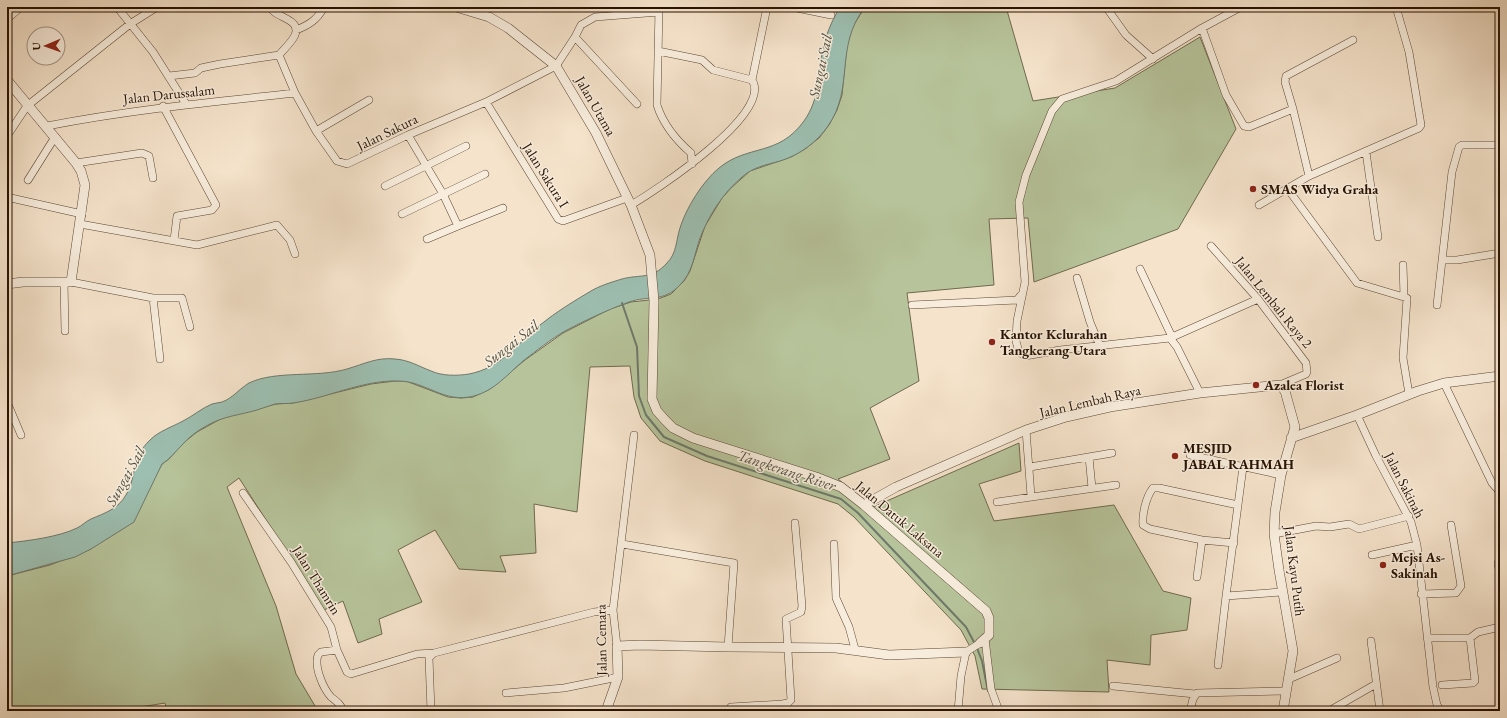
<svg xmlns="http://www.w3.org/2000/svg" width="1507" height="718" font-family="'EB Garamond',serif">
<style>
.green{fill:#b7c49b;stroke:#6f6a4e}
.water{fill:#9dbfb1;stroke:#6e796b}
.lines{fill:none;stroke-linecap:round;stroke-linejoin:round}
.stream{stroke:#6e796b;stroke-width:2}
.minor-casing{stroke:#5a4634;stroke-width:8}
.tertiary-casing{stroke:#5a4634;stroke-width:10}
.minor{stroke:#f8eddd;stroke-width:7}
.tertiary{stroke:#f8eddd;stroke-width:9}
.poi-dot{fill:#8f2418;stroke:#f8eddd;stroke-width:1.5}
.labels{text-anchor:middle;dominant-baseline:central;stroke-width:3;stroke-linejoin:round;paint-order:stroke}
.street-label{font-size:14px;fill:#271101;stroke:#f8eddd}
.poi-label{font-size:14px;font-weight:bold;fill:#271101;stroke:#f8eddd;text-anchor:start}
.water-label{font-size:15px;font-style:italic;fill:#504e3f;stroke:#f8eddd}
</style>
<rect width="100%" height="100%" fill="#f5e3cb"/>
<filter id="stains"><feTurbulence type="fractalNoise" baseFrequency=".005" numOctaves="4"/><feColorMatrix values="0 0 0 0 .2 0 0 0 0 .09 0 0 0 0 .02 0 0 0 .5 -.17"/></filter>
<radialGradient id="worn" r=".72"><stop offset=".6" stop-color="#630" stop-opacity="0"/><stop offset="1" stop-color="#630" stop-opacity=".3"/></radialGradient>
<path class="green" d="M865,7H1006L1033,101L1115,88L1200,37L1236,129L1178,229L1034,282L1028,218L989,219L994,285L907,293L919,381L870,408L890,459L838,479L873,507L1019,443L1021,471L979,484L994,521L1114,505L1163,591L1191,598L1187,630L1151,635L1150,665L1107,660L1109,692L982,689L975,656L961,630L854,517L838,504L705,461L660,441L641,418L634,397L630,366L590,367L577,512L534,504L536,553L500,556L506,572L459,569L435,530L398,550L422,602L379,619L382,634L358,643L343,601L324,610L239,478L227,487L276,606L296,674L318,711H167L165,703L116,711H7V576L50,565L91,549L151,484L162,464L169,459L182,444L197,432L224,417L276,404L293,403L371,384L395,381H406L448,397L461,398L473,397L490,389L525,360L563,333L610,309L631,302L658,299L671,294L684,281L690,271L705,226L722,198L731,188L750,171L791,157L805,149L819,138L829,125L837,110L842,95L847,43L853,26Z"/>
<path class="water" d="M840,7H865C834,47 855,87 828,126C817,142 800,155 780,161C766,165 753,167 742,177C723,193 709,215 700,238C694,255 693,272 680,285C663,303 649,295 629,302C607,310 586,320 565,331C551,339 536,351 523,361C508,374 494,391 474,396C444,404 426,381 398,381C362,380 328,398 293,403C287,404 281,403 275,404C269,406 263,408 257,410C240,415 224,416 208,425C198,430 189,437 182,445C175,452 170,459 162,464L134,522L91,549L75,557L7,576V543C27,541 59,537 77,528C82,526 86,521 91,519C105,513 118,509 126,495C137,476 131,458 150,440C159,431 172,427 183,421C193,416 202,408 212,404C215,403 219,403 222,402C233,398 239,389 249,383C276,370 317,378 347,369C364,364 377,357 395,359C409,360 418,366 431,371C442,376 457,376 469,374C501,368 517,344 540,325C556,312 574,301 591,291C599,286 612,282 622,279C640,274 652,280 667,263C677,253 676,240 680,228C686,208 703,181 719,168C748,144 778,157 804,121C819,100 818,78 822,53C825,37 831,22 840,7Z"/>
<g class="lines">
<path class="stream" d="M622,303L637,347L639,396L646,415L664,437L707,456L841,499L858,513L966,627L975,644
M977,648L982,661L988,691"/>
<defs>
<path id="minor" d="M117,7L153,52L186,104
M792,7L831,15
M1106,7L1126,35L1153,59
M659,8L657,105C663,124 676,140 691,153L692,164
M7,19L21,7
M1202,28L1226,95L1244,126L1249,127L1293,109
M296,30C309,25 317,20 324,7
M575,37L637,104
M279,55L295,93L316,131L337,161L347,164L408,135L486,102L556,66L575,37L581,25L595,17L659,12
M169,76L195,73L201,68L220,64L279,55C284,49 292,42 295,35C302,18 273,18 271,7
M752,80L767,7
M486,102L558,219L563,221L627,198
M163,106L216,205L212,210L177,216L174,240
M47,126C129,110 211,102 295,93
M316,131L369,100
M408,135L443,194L458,226L427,239
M7,136L27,106L130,24L157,7
M1366,152L1378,237
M76,163L142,153L149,156L153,178
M1309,176L1293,109L1285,82L1286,76L1353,40
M28,180L55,137
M385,186L466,146
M1287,188L1357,283L1407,298L1403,358L1409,394
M11,198L82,214
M631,205C655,191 774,113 752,80L713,70L702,60L658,51
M1259,205L1309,176L1419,128L1421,125L1409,52L1396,7
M402,214L485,174
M80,224L197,245L277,225L290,240L295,254
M458,226L503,208
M1211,246L1258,299L1306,363L1307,372L1306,374L1280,385
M1442,260H1457L1500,253
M1403,265L1404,296
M1140,269L1172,337
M1077,278L1090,322L1100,346
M64,282L65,331
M71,282L153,298H182L190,327
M153,298L160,359
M912,305L1017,300L1021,295
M1437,305L1452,172L1459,147L1462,145H1500
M1170,338L1258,299
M1444,383L1492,483L1500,492
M1200,393L1177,347L1170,338L1060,350L1025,356L1019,352L1016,341L1017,321L1025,282L1019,202L1026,175L1052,111L1062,99L1116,81L1202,28L1241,7
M7,402L21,435
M1357,415L1376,456L1411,522L1417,545L1433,687L1437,705L1441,711
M1026,430L1031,496
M1190,455L1281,475
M1089,457L1092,488
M1030,467L1112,453
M1243,467L1226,596L1282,592
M243,493L291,562L331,627L337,650L347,672L351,674L417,654L434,653
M997,502L1116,485
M1274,534L1316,526L1330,527L1349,524L1359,529L1409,516
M1234,543L1202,540L1150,529L1143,525C1142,514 1146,497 1153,488H1159L1238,505
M622,544L734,563L728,647
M834,544L836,598L849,627L855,649
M1372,555L1417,545
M1500,560L1498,563L1500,576
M1197,577L1202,540
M1421,594L1456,593L1461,586L1451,525
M1427,638H1470L1478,632L1500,627
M985,639L991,689L999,711
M1371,641L1380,711
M617,646L613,610L634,435
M337,650L321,652L318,655C314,667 323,688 331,697C336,701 341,704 343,711
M1218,665L1226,596
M1289,679L1337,658
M1442,685L1473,683L1475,681L1470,638
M1113,686L1195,694
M506,693L564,688L618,677
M731,707L782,704L788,703L791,700L786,619L801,612L802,606L795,523
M431,711L429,658L434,653L594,612L613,610
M958,711L961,676L966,652L980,643
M1190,711L1193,699L1197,693L1286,691
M1329,711L1376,684"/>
<path id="tertiary" d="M456,7L489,17L508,28L556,66L596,133L631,205L650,255L654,301L652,399L657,411L665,420L673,428L693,438L816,477L841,487L864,505L986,611L989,618V635L980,643
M7,80L76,163L81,171L85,185L71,282H23L7,284
M1500,296V316
M1291,438L1357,415L1418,391L1444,383L1500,376
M864,505L896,487L1026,430L1066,417L1110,407L1200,393L1280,385L1285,391L1295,427L1281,475L1275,512L1274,534L1279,570L1293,651L1283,711
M606,711L618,677L617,646L640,645L728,647L836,648L889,655L966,652"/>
</defs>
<use href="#minor" class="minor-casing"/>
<use href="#tertiary" class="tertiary-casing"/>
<use href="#minor" class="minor"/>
<use href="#tertiary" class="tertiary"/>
</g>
<g class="poi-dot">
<circle cx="1253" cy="189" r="4"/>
<circle cx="992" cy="342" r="4"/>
<circle cx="1256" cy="385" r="4"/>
<circle cx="1175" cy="456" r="4"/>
<circle cx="1383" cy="565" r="4"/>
</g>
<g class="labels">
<g class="street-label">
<text transform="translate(169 94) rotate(-6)">Jalan Darussalam</text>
<text transform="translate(596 106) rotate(60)">Jalan Utama</text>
<text transform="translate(387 132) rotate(-26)">Jalan Sakura</text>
<text transform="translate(546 175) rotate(58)">Jalan Sakura I</text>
<text transform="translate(1274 302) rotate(51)">Jalan Lembah Raya 2</text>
<text transform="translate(1090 401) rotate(-13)">Jalan Lembah Raya</text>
<text transform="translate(1405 485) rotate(63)">Jalan Sakinah</text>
<text transform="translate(900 519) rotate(40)">Jalan Datuk Laksana</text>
<text transform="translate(1295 571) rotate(83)">Jalan Kayu Putih</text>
<text transform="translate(317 580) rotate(58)">Jalan Thamrin</text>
<text transform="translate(601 640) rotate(-91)">Jalan Cemara</text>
</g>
<g class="poi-label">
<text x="1261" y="189">SMAS Widya Graha</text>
<text x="1000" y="334">Kantor Kelurahan<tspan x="1000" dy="16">Tangkerang Utara</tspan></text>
<text x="1264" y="385">Azalea Florist</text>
<text x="1183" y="448">MESJID<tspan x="1183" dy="16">JABAL RAHMAH</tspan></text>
<text x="1391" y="557">Mejsi As-<tspan x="1391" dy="16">Sakinah</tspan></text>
</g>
<g class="water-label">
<text transform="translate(820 66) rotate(-78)">Sungai Sail</text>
<text transform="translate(511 343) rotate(-38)">Sungai Sail</text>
<text transform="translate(787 470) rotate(18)">Tangkerang River</text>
<text transform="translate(125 476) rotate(-61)">Sungai Sail</text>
</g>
</g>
<rect width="1507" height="718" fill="none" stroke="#f5e3cb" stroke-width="24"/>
<rect x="8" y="8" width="1491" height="702" fill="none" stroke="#271101" stroke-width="2"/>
<rect x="12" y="12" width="1483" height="694" fill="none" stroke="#271101"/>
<g transform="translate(46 46) rotate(268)"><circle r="19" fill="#f8eddd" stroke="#a49585"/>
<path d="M0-3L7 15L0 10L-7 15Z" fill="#8f2418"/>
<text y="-6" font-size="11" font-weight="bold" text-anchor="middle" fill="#271101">U</text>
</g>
<rect width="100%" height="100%" filter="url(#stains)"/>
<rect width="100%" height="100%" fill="url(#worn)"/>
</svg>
